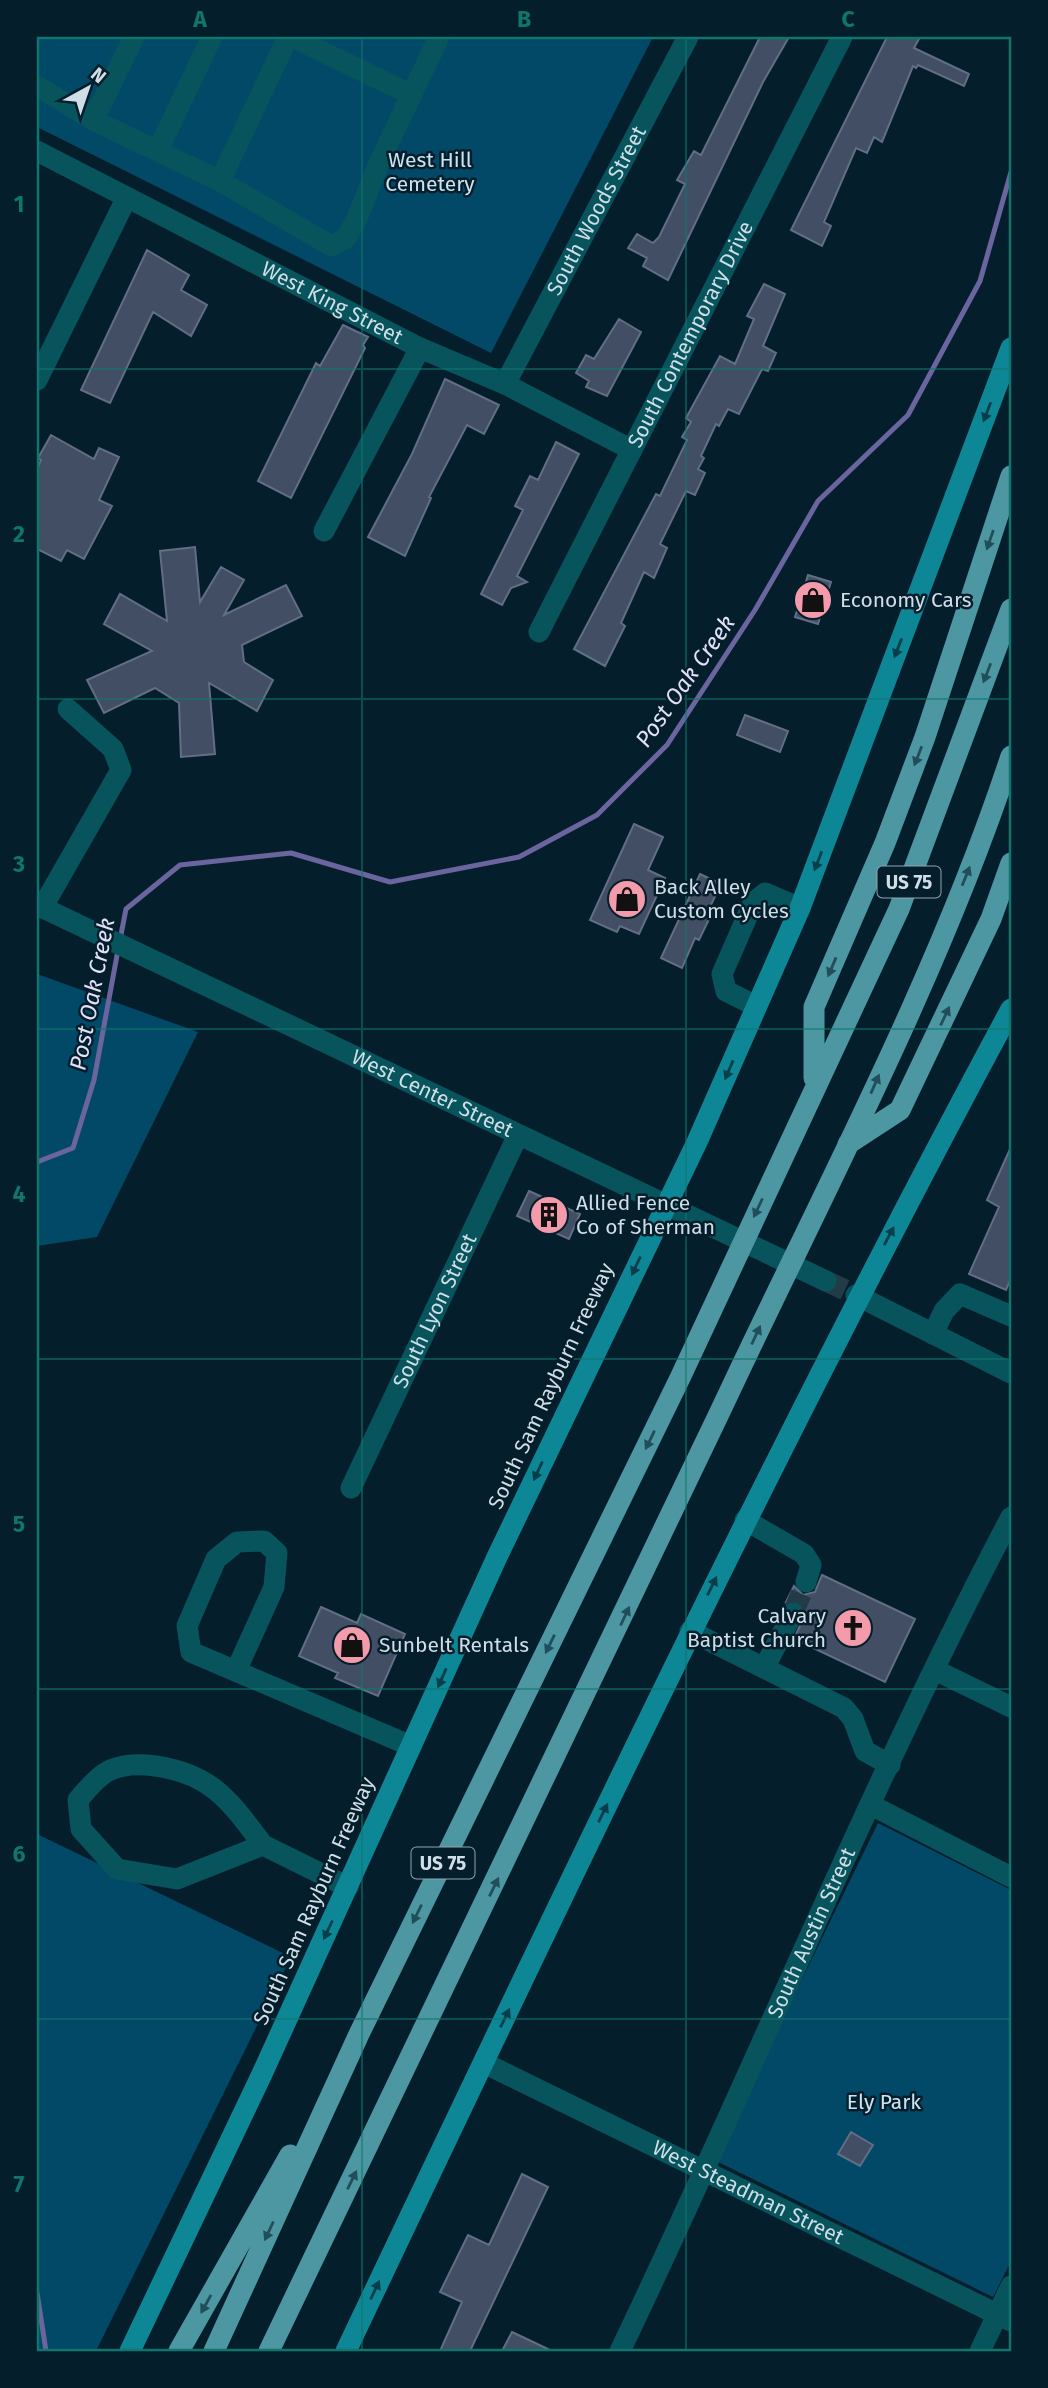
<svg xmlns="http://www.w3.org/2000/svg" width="1048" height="2388" font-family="'Fira Sans',sans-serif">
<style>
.green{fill:#024967}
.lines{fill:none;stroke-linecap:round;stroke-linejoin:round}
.stream{stroke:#6b659f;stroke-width:5}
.building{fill:#414e63;stroke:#616e85;stroke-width:2}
.minor-tunnel{stroke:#233b47;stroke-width:21;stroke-dasharray:21 10;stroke-linecap:butt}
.minor{stroke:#07545d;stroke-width:21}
.major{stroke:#0d8796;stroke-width:21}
.highway{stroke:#4d97a2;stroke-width:21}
.oneway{fill:#073e4b}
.oneway2{fill:#224e5b}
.grid{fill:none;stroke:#0f766e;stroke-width:2;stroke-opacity:0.55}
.labels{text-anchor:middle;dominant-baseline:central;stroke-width:5;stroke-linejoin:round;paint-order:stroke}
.shield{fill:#051e2b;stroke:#93a4af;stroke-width:2}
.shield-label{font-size:19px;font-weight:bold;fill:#d0dee7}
.park-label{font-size:21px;fill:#cce3f2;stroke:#051e2b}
.street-label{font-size:21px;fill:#d0dee7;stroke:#051e2b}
.poi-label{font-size:21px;fill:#d0dee7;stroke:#051e2b;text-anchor:start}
.water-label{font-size:23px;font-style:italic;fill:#e2e1f9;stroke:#051e2b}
.neatline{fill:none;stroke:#0f766e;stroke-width:2.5}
.grid-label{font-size:23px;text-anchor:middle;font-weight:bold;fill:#0f766e}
</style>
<rect width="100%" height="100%" fill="#051e2b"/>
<path class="green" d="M37,37H653L491,353L37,127Z
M40,975L198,1032L97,1237L37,1246V976Z
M878,1823L1011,1890V2261L993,2297L714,2160Z
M37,1834L291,1957L96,2351H37Z"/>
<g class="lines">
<path class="stream" d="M120,940L126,909L180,865L291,853L390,882L519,857L597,815L667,745L755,610L818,501L908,415L980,281L1011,172
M37,1162L73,1148L94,1080L118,950
M37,2293L46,2351"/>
</g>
<path class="building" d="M760,37H789L763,82L668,280L643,266L647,258L628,248L637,234L653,243L659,237L685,184L677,180L694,151L701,155Z
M887,37H920L914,48L969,74L964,86L918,65L916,68L913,66L882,142L874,137L867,153L856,148L824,222L831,226L822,246L791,230Z
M147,250L189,275L181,290L207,305L191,336L153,312L110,403L81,390Z
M764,284L785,294L763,346L776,353L768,371L762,369L739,414L728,409L719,426L716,424L701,456L704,458L698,469L705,473L695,495L686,491L660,544L667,548L654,578L644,572L621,623L625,626L605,666L574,649L656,494L660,496L687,440L682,437L691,422L686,418L720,356L735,364L754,319L747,316Z
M619,319L641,332L607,396L586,387L589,381L576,373L586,355L594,359Z
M343,325L368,337L363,345L365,348L291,498L258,481L316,363L320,366Z
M445,379L499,405L484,434L467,425L429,497L431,498L405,556L368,537L412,454Z
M51,435L94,459L99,448L119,457L99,500L112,506L84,559L67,550L61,561L37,549V469L41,460L38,458Z
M556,442L579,454L517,576L527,582L511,588L502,605L481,594L523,510L515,506L530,476L538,480Z
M195,547L200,602L221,567L244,580L224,615L286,585L302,616L242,645L244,662L273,680L257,711L209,683L215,754L181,757L179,703L155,688L104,713L87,680L152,651L104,624L120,594L167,621L160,551Z
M808,575L831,582L818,624L795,617Z
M745,715L788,731L780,752L737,735Z
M634,824L663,837L648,870L665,878L639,934L620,926L617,932L590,920Z
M700,874L721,884L708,911L712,913L699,940L695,938L682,968L661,958Z
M1011,1147V1278L1006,1290L969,1274L999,1207L987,1200Z
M529,1191L580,1214L569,1239L517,1216Z
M822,1575L915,1619L885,1682L794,1639L806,1612L798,1601L786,1602L794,1586L803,1595L815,1592Z
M321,1607L357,1623L361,1614L405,1634L378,1696L335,1678L338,1673L299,1656Z
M851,2132L873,2145L860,2166L838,2154Z
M522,2174L548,2187L470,2351H440L462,2302L440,2292L468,2235L489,2245Z
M512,2332L552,2351H502Z"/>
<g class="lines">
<path class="minor-tunnel" d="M826,1281L856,1295
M793,1613L806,1582"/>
<g class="minor">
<path d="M292,37L412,95"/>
<path d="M37,86L93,120L220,181L331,246L345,239L356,221L380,161L439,37"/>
<path d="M93,120L134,37"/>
<path d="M158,150L212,37"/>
<path id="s1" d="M37,151L420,348L505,384L632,450"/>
<path d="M220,181L288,37"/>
<path d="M37,380L126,199"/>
<path id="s2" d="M505,384L688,37"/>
<path d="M324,531L420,348"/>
<path id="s3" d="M539,632L842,37"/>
<path id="s4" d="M37,905L826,1281"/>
<path d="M42,908L121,770L113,749L68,709"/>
<path d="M756,1006L726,991L722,974L753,903L765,893L800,908"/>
<path d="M856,1295L1011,1373"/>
<path d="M933,1334L944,1311L960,1294L1011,1316"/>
<path id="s5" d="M351,1488L518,1135"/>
<path d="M745,1520L804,1554L811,1565L806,1582"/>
<path d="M690,1631L844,1708L853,1719L865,1751L890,1765"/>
<path d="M764,1668L793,1613"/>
<path d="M935,1670L1011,1707"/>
<path d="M236,1671L274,1587L277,1553L264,1541L237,1542L216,1559L187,1626L191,1652L411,1746"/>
<path d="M871,1805L1011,1877"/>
<path d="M263,1845C228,1798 209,1771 147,1765C131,1764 114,1765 101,1776C92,1783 85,1792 78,1800L81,1829L117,1869L177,1879L263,1845L348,1887"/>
<path id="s6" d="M484,2063L1011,2321"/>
<path id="s7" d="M620,2351C753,2074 868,1788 1011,1517"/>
<path d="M980,2351L1011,2286"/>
</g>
<path class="major" d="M130,2351L262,2074L497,1557L697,1142L800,908L1011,348
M346,2351C560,1900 774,1449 1011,1009"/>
<path class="highway" d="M814,1078V1007L885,843L925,737L1011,476
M848,1144L900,1110L991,919L1011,863
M179,2351L290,2155
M214,2351L360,2032L680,1378L899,909L1011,609
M269,2351C429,2022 587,1693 743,1363C837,1166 943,963 1011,756"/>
</g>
<defs><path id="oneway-solid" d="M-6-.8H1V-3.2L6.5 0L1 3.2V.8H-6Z" transform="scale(1.75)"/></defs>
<g class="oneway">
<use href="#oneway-solid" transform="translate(987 412) rotate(111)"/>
<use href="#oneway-solid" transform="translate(898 648) rotate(111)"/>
<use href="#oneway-solid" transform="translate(818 861) rotate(111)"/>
<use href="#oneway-solid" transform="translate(729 1070) rotate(113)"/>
<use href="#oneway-solid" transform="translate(889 1236) rotate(-62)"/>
<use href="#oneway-solid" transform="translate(636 1266) rotate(115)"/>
<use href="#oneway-solid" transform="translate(538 1471) rotate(115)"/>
<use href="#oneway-solid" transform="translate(712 1586) rotate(-64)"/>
<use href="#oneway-solid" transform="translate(442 1678) rotate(114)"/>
<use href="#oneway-solid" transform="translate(603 1813) rotate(-64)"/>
<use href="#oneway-solid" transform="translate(328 1930) rotate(115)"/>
<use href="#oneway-solid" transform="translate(505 2018) rotate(-64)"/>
<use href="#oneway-solid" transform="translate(375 2290) rotate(-65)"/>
</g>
<g class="oneway2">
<use href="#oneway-solid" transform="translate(990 540) rotate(109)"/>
<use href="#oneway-solid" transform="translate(987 673) rotate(111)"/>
<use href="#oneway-solid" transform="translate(918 756) rotate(111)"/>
<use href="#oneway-solid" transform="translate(966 876) rotate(-68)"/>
<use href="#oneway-solid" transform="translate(832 967) rotate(113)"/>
<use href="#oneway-solid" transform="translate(945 1016) rotate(-65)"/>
<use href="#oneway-solid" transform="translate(875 1084) rotate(-66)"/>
<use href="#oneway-solid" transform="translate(758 1208) rotate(115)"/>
<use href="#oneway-solid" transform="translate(756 1335) rotate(-65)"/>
<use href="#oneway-solid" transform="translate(650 1440) rotate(116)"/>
<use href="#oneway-solid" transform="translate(625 1616) rotate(-65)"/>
<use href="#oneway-solid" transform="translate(550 1644) rotate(116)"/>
<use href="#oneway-solid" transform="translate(494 1887) rotate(-64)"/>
<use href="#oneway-solid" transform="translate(417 1914) rotate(116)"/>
<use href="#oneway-solid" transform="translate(352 2180) rotate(-64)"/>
<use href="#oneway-solid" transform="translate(269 2231) rotate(115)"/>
<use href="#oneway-solid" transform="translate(206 2304) rotate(119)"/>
</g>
<path class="grid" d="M362,37V2351M686,37V2351M37,369H1011M37,699H1011M37,1029H1011M37,1359H1011M37,1689H1011M37,2019H1011"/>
<defs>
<symbol id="shop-disc" viewBox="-11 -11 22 22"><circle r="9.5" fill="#f39aab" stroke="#051e2b"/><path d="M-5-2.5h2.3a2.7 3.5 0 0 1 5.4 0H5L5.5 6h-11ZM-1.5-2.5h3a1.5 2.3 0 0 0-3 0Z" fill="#111"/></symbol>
<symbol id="building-disc" viewBox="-11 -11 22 22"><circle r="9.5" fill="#f39aab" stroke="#051e2b"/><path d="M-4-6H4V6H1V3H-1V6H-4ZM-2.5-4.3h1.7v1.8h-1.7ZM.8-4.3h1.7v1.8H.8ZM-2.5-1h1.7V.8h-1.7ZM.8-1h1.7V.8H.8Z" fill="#111"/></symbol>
<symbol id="church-disc" viewBox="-11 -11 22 22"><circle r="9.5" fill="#f39aab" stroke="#051e2b"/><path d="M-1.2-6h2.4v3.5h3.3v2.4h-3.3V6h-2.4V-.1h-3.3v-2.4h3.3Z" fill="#111"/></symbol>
</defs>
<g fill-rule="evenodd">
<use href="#shop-disc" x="791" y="578" width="44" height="44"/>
<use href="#shop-disc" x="605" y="877" width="44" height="44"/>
<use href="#building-disc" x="527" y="1193" width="44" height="44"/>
<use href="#church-disc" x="831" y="1606" width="44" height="44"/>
<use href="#shop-disc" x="330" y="1623" width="44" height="44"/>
</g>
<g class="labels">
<g class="shield">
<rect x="877.5" y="866.5" width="63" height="31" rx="5"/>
<rect x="411.5" y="1847.5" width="63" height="31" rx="5"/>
</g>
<g class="shield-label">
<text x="909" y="882">US 75</text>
<text x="443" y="1863">US 75</text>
</g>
<g class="park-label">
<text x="430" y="160">West Hill<tspan x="430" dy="24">Cemetery</tspan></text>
<text x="884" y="2102">Ely Park</text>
</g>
<g class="street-label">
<text stroke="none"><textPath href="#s2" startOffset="196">South Woods Street</textPath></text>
<text stroke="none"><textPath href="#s1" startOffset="332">West King Street</textPath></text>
<text stroke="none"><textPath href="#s3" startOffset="334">South Contemporary Drive</textPath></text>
<text stroke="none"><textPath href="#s4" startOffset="438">West Center Street</textPath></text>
<text stroke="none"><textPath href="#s5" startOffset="196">South Lyon Street</textPath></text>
<text transform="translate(551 1386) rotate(-65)">South Sam Rayburn Freeway</text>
<text transform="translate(314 1901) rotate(-66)">South Sam Rayburn Freeway</text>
<text stroke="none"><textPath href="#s7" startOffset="460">South Austin Street</textPath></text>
<text stroke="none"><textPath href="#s6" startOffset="294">West Steadman Street</textPath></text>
</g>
<g class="poi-label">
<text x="840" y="600">Economy Cars</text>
<text x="654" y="887">Back Alley<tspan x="654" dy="24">Custom Cycles</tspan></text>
<text x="576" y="1203">Allied Fence<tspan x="576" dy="24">Co of Sherman</tspan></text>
<text x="826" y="1616" text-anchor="end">Calvary<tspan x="826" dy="24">Baptist Church</tspan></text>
<text x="379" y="1645">Sunbelt Rentals</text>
</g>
<g class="water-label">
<text transform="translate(685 681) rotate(-55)">Post Oak Creek</text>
<text transform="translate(92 994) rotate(-79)">Post Oak Creek</text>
</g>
</g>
<rect width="1048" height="2388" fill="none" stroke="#051e2b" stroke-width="77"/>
<g transform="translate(88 88) rotate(40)" stroke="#051e2b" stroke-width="5" paint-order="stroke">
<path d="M0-5L12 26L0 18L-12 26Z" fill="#d0dee7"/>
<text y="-10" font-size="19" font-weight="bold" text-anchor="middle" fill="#d0dee7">N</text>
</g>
<rect x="38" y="38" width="972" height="2312" class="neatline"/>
<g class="grid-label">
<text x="200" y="27">A</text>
<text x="524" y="27">B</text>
<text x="848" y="27">C</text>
<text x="19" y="212">1</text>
<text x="19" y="542">2</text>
<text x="19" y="872">3</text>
<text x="19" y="1202">4</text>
<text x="19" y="1532">5</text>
<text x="19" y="1862">6</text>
<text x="19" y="2192">7</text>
</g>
</svg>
